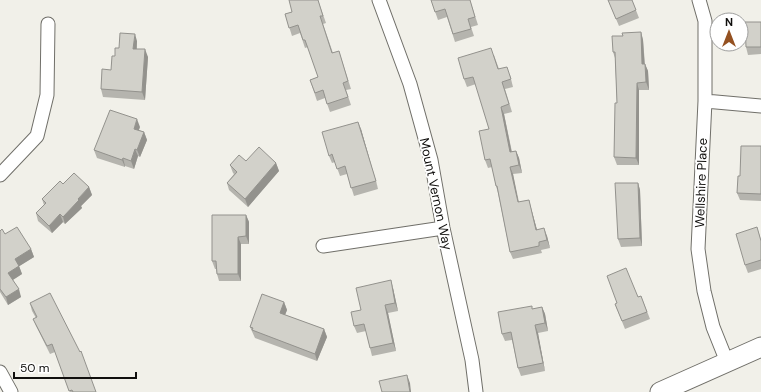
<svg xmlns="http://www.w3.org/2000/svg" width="761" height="392" font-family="'DM Sans',sans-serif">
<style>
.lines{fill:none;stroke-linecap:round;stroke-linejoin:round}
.minor-casing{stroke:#706f69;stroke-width:15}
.secondary-casing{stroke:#706f69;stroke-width:21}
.minor{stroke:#fff;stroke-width:13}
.secondary{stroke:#fff;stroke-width:19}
.wall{fill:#b5b4ae}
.shaded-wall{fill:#93928d}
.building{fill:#d2d1ca;stroke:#93928d}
.labels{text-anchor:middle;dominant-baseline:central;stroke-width:3.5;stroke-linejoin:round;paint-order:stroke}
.street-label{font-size:13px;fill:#100f0d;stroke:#fff}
</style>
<rect width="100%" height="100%" fill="#f1f0e9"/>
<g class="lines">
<defs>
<path id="minor" d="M379,0L410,84L431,160L443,228L472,360L476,392
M699,0L705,21V101L698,249L704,291L713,327L727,362
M705,101L761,106
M0,175L37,136L47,95L48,24
M323,246L443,228
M0,372L11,392"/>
<path id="secondary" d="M660,392L761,347"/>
</defs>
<use href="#minor" class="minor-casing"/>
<use href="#secondary" class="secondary-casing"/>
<use href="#minor" class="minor"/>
<use href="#secondary" class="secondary"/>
</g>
<path class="wall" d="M318,0L326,23L323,24L333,53L339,51L351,89L346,90L351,105L330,112L325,98L317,101L310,80L318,77L308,47L305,48L300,33L292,36L285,14L292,12Z
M431,0H470L478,25L471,27L474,36L455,42L447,17L438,20Z
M608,0H632L639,18L619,26Z
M761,22V54L748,55L746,47Z
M641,32L643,40L645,64L648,71L649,90H639V165H617L614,157L617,103L615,58L613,52L623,36Z
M137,41V49L148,57L145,100L103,97L101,89L111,70L115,56L119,48Z
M494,55L499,69L510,75L513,87L505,89L512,112L504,114L512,152L516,151L519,158L522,173L513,174L519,202L529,200L531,208L537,230L547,236L550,248L541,250L542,253L513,259L510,252L498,193L496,186L492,167L488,168L485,160L489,129L476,84L467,87L464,79Z
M140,127L139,130L144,132L147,140L140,157L138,156L134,169L125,166V167L97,158L94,150Z
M361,129L378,189L354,196L347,174L340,176L335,162L332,163L329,156Z
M761,146V201L740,200L737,193L740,176Z
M246,161L276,163L279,171L248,207L229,190L227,183L234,174L233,173L230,165Z
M638,183L640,190L642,246L621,247L618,239Z
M63,184L89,187L92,195L81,206L82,208L65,224L63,222L52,233L38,221L36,213L44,205L42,199Z
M246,215L249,222V244H241V281H219L217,274L216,269H215L212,261Z
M757,227L761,240V269L748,273L745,265Z
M0,231L31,249L34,257L19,266L22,274L13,280L21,297L8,305L0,292Z
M393,288L398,311L388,313L396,351L372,356L370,348L366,331L357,333L354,326L361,310Z
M641,296L650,319L625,329L615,304Z
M284,302L287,310L285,315L324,329L327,337L317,361L255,338L250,327Z
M30,303L96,392H70L55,352L50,354L36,326L33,319L36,318L32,311Z
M542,307L545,314L548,331L538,333L545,371L521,376L518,368L512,340L505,341L502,334L533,309Z"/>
<path class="shaded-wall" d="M641,32L643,40L645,72L642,64Z
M135,34L137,41L136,56L133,49Z
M145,49L148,57L145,100L142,92Z
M645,64L648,71L649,90L646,82Z
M637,83L639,90V165L636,158Z
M501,107L504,114L513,159L510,152Z
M137,119L140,127L136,136L134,129Z
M358,122L361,129L378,189L376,181Z
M144,132L147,140L140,157L137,150Z
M135,149L138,156L134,169L131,161Z
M516,151L519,158L522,173L519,165Z
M123,158L125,166V167L122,160Z
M276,163L279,171L248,207L245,199Z
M510,167L513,174L520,210L518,202Z
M638,183L640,190L642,246L640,238Z
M89,187L92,195L81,206L82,208L65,224L63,217Z
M529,200L531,208L539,237L536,230Z
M60,214L63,222L52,233L49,226Z
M246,215L249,222V244L246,236Z
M544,228L547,236L550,248L547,240Z
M238,237L241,244V281L238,274Z
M31,249L34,257L18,267L15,259Z
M19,266L22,274L11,281L8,273Z
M391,280L393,288L398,311L395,303Z
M19,289L21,297L8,305L6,297Z
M284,302L287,310L283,320L280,313Z
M385,305L388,313L396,351L393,343Z
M542,307L545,314L548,331L545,323Z
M535,325L538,333L545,371L543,363Z
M324,329L327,337L317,361L315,354Z
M407,375L410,383L411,392H410Z"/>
<path class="building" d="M289,0H318L323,16H320L332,53L339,51L348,81L343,83L348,97L327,104L323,90L315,93L310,80L318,77L305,40H303L298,25L289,28L285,14L292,12Z
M431,0H470L475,17L468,19L471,29L453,34L445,9L435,12Z
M608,0H632L636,10L616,19Z
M745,22H761V47H746Z
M641,32L642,64H645L646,82L637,83L636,158L614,157L615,103H617L615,52H613L612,36H623L622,33Z
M120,33L135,34L133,49H145L142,92L101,89L102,69L111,70L112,56H115V48H119Z
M491,48L498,69L507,67L511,79L502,82L509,104L501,107L510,152L516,151L519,165L510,167L518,202L529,200L536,230L544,228L547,240L539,242V246L510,252L497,186H496L490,159L485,160L479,131L489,129L473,77L464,79L458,58Z
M110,110L137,119L134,129L144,132L137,150L135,149L131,161L123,158L122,160L94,150Z
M358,122L376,181L351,188L345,166L337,169L332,154L329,156L322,132Z
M741,146H761V194L737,193L738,176H740Z
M259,147L276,163L245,199L227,183L237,172L230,165L239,155L246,161Z
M74,173L89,187L78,199L79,200L63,217L60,214L49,226L36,213L46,203L42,199L60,181L63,184Z
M615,183H638L640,238L618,239Z
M212,215H246V236L238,237V274H217L216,261H212Z
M17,227L31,249L15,259L19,266L8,273L19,289L6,297L0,289V231L2,229L5,234Z
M757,227L761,241V260L745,265L736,234Z
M626,268L638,297L641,296L647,312L622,321L615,304L617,303L607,276Z
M391,280L395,303L385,305L393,343L370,348L364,324L354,326L351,312L361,310L356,288Z
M50,293L80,352L81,351L96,392H73L72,390L69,391L52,344L47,346L33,319L37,317L30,303Z
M262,294L284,302L280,313L324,329L315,354L252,330L253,328L250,327Z
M532,306V309L542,307L545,323L535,325L543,363L518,368L511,332L502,334L498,312Z
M407,375L410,392H382L379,381Z"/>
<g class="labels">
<g class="street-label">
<text transform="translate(701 183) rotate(-88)">Wellshire Place</text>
<text transform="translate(436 194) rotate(78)">Mount Vernon Way</text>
</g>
</g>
<g transform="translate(729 32)"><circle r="19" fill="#ffffff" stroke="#9f9f9e"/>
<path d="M0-3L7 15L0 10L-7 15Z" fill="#945121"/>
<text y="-6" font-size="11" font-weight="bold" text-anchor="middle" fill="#100f0d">N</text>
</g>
<path d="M14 372v6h122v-6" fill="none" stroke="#100f0d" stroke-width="2"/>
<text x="20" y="372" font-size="12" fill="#100f0d" stroke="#ffffff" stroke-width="3" paint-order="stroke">50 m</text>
</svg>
